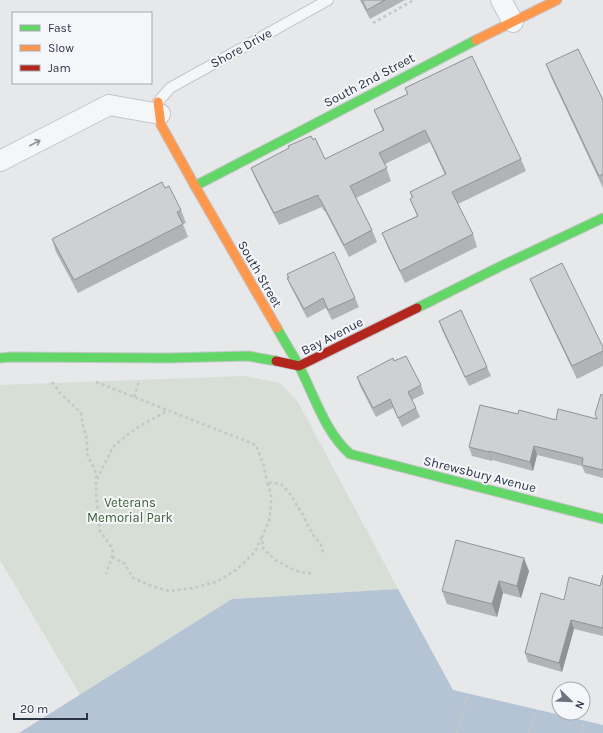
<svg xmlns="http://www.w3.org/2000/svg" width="603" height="733" font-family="Karla,sans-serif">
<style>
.green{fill:#d6ded6}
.water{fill:#b4c4d5}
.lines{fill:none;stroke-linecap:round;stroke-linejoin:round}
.lane-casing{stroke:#c4c6c8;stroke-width:12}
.street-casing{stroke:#c4c6c8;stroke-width:22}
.fast-casing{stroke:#c4c6c8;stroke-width:11}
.slow-casing{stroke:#c4c6c8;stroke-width:11}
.jam-casing{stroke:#c4c6c8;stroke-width:11}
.path{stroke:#c5c6ca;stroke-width:2.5;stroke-dasharray:3 3;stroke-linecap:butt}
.lane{stroke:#f5f6f7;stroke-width:10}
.street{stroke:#f5f6f7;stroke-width:20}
.fast{stroke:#63d668;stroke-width:9}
.slow{stroke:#ff974d;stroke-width:9}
.jam{stroke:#b3261e;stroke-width:9}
.wall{fill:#b1b3b5}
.shaded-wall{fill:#909294}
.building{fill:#ced0d3;stroke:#909294}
.oneway{stroke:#90959e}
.labels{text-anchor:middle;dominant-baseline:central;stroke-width:4;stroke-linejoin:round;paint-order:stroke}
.street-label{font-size:13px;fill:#2b3445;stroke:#f4f6f9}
.park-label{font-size:13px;fill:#3f6138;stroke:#f4f6f9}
</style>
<rect width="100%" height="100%" fill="#e6e8ea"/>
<path class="green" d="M245,376L280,383L298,402L398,589L232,599L80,695L0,560V385Z"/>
<path class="water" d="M398,589L453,690L603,725V733H19L232,599Z"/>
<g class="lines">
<defs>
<path id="lane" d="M158,102L170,88L328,0"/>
<path id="street" d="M501,0L513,22
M0,161L109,105L160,114"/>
<path id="fast" d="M195,186L476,40
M417,308L499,267L603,218
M277,328C284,341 292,353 299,366C314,395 325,432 350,454L603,519
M0,358L11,357L168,358L248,356L276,361"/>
<path id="slow" d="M476,40L557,0
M158,102L161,125L195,186L277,328"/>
<path id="jam" d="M276,361L299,366L417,308"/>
</defs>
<use href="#lane" class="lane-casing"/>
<use href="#street" class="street-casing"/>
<use href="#fast" class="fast-casing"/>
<use href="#slow" class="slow-casing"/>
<use href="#jam" class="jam-casing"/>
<path class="path" d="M373,23L414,0
M52,382L60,393L81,413L83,426L87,440V454L95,470L96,479V494L100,531L113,549L112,557L106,574
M96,382L256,445L264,466L267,482
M134,397L139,382
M97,479L113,447L126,436L140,426L167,411
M112,557L125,564L133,578L154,587L170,591L193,588L216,582L236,570L250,557L256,550L261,538
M311,573L300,572L290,568L274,559L263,548L262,537L269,521L271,505V494L267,482L281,484L288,491L303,515L308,526L314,536L321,545L323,553
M457,733L468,694
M529,733L536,710
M582,733L584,721"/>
<use href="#lane" class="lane"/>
<use href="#street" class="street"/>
<use href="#fast" class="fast"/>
<use href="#slow" class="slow"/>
<use href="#jam" class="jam"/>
</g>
<path class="wall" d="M360,0H405L370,19Z
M546,64L603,100V188L551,77Z
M405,88L521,159L526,171L458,204L473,234L477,247L405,283L387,245L382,233L417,216L410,199L412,198L410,192L445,175L430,142L385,164L391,181L356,198L372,230L377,242L349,257L325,211H324L322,207L279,225L256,180L251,168L313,140L325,159L383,131L379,122L374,110L407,94Z
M165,188L181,210L186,223L183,224L188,237L78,293L56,252L52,239Z
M287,274L355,298L359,307L332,320L326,308L307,318L291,287L287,278H288Z
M530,279L603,347V366L577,379L535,291Z
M439,321L487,367L491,376L469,386L442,330Z
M394,361L421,385L424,394L412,400L416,408L420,417L402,427L393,408L376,417L360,386L357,377Z
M603,395V478L585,473L582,466L537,455L533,471L492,460V461L472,456L469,447L518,414L556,420L597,419L595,414Z
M529,571L521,598L503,593L497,617L447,604L442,591Z
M603,575V636L574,629L562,672L528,662L525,653L564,600L600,586Z"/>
<path class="shaded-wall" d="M534,446L537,455L533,471L530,462Z
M489,451L492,460V461L489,452Z
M524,558L529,571L521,598L517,586Z
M499,581L503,593L497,617L492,604Z
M571,620L574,629L562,672L559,663Z"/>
<path class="building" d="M362,0H385L367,10Z
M578,49L603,100V174L599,176L546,64Z
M472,56L521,159L452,192L473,234L400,271L382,233L418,216L410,199L413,197L410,192L446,174L425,130L379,153L387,168L350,186L372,230L344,245L320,199H319L318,195L274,213L251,168L289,148L288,146L311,136L313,140L315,138L325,159L384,130L374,110L408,94L405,88Z
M162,182L165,188L169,186L181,210L177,212L183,224L74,280L52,239Z
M334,252L355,298L328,310L323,298L304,309L287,278H289L287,274Z
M562,263L603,347V351L572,366L530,279Z
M461,310L487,367L465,377L439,321Z
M406,356L421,385L408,392L416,408L398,418L390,399L373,408L357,377L393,358L394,361Z
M601,394L603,395V470L582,465L583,458L534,446L530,462L489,451V452L469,447L480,405L518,414L519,410L556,420L558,409L597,419L595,414Z
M456,540L524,558L517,586L499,581L492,604L442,591Z
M603,575V628L571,620L559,663L525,653L541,593L564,600L569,577L600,586Z"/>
<defs><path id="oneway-shaft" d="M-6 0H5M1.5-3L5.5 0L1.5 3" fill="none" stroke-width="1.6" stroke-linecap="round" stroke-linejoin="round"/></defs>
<use class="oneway" href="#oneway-shaft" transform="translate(35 143) rotate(-27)"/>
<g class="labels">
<g class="street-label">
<text transform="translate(241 48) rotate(-29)">Shore Drive</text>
<text transform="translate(369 80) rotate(-28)">South 2nd Street</text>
<text transform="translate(260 274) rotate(60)">South Street</text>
<text transform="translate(332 336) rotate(-27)">Bay Avenue</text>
<text transform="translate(480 474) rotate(14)">Shrewsbury Avenue</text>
</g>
<g class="park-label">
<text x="130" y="502">Veterans<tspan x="130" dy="15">Memorial Park</tspan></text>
</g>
</g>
<rect x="12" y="12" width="140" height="72" fill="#f4f6f9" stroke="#a4a8b1"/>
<rect x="20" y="25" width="20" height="6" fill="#63d668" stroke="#a4a8b1"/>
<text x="48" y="32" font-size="12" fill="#2b3445">Fast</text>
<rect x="20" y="45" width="20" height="6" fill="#ff974d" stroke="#a4a8b1"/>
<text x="48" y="52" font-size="12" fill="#2b3445">Slow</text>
<rect x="20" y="65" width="20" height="6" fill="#b3261e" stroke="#a4a8b1"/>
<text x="48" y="72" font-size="12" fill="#2b3445">Jam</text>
<g transform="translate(571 701) rotate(113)"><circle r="19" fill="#f4f6f9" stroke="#a4a8b1"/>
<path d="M0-3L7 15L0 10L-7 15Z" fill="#6c737f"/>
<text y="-6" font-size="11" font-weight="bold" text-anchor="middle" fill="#2b3445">N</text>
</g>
<path d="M14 713v6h73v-6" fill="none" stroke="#2b3445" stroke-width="2"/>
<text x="20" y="713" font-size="12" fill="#2b3445" stroke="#f4f6f9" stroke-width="3" paint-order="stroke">20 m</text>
</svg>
